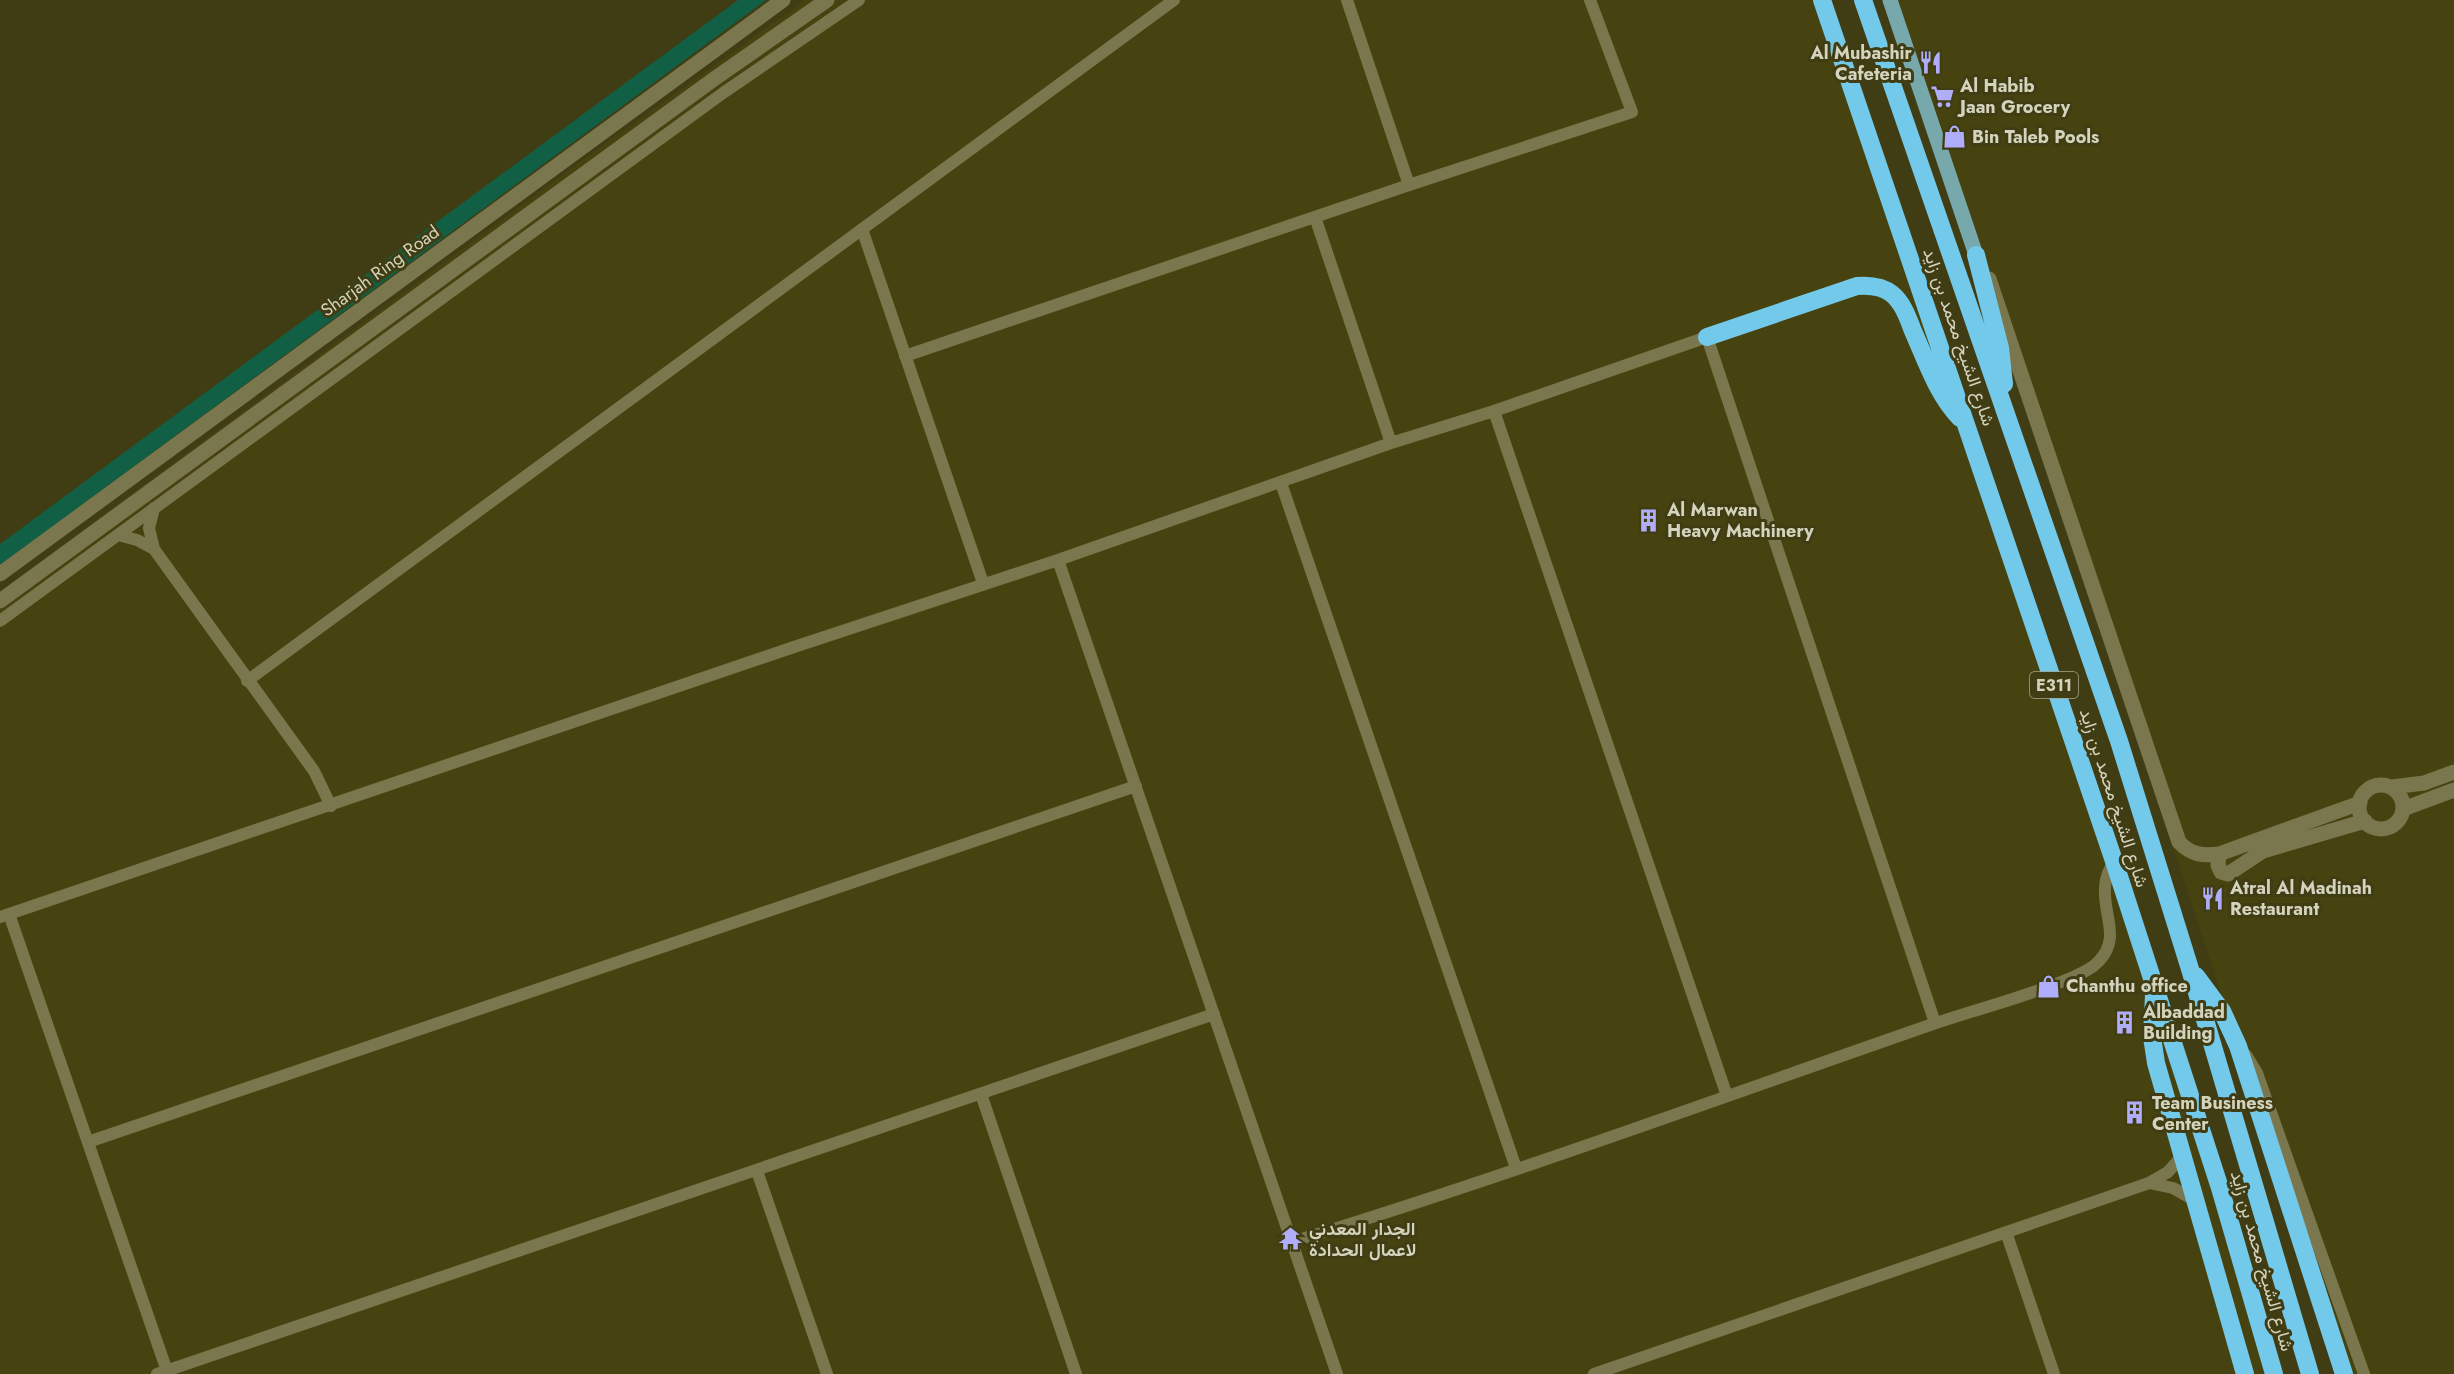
<svg xmlns="http://www.w3.org/2000/svg" width="2454" height="1374" font-family="Jost,Vazirmatn,sans-serif">
<style>
.built{fill:#474310}
.green{fill:#115f45}
.lines{fill:none;stroke-linecap:round;stroke-linejoin:round}
.street{stroke:#7a774e;stroke-width:12}
.secondary{stroke:#7a774e;stroke-width:15}
.primary{stroke:#76a8ac;stroke-width:15}
.highway{stroke:#73c9ea;stroke-width:18}
.labels{text-anchor:middle;dominant-baseline:central;stroke-width:6;stroke-linejoin:round;paint-order:stroke}
.shield{fill:#403d14;stroke:#a8a68a;stroke-width:1.5}
.shield-label{font-size:16px;font-weight:bold;fill:#d4d3bd}
.poi-label{font-size:18px;font-weight:bold;fill:#d4d3bd;stroke:#403d14;text-anchor:start}
.street-label{font-size:18px;fill:#d4d3bd;stroke:#403d14}
</style>
<rect width="100%" height="100%" fill="#403d14"/>
<path class="built" d="M805,0H1816L2282,1374H0V591L580,162Z
M1895,0H2454V1374H2346Z"/>
<path class="green" d="M738,0H766L0,565V544Z"/>
<g class="lines">
<path class="street" d="M1347,0L1409,185
M1315,217L1391,443
M862,229L983,583
M905,356L1409,185L1632,112L1590,0
M1494,411L1727,1096
M1281,483L1516,1168
M154,508L149,528L154,549L314,771L331,806
M118,535L137,540L154,549
M1058,560L1337,1374
M0,621L723,93L859,0
M247,681L1174,0
M9,914L167,1371
M0,917L794,647L1058,560L1391,443L1494,411L1707,337L1935,1023
M2246,1055L2257,1073L2364,1374
M981,1094L1076,1374
M88,1142L1136,786
M757,1171L827,1374
M2149,1183L2173,1188L2194,1200
M2006,1232L2054,1374
M1292,1242C1508,1176 1720,1098 1933,1024C1977,1009 2022,998 2066,980C2077,975 2090,971 2099,961C2121,938 2103,915 2105,888C2105,878 2109,870 2114,861
M157,1374L1214,1014
M1594,1374L2149,1183L2168,1172L2182,1156"/>
<path class="secondary" d="M1989,279L2179,842C2191,855 2203,856 2219,854L2360,803
M0,574L783,0
M0,601L714,79L827,0
M2359 807a22 22 0 1 1 44 0a22 22 0 1 1-44 0Z
M2392,787L2424,783L2454,772
M2403,809L2454,790
M2219,854L2218,865L2221,872L2228,874L2263,851L2365,821"/>
<path class="primary" d="M1890,0L1976,255"/>
<path class="highway" d="M1822,0L2114,861L2220,1188L2274,1374
M1863,0L2119,741L2190,969L2310,1374
M1976,255L2000,348L2004,384
M1707,337L1857,286C1869,285 1882,286 1892,294C1903,303 1908,318 1913,331C1926,360 1937,394 1960,418
M2196,976L2222,1011L2238,1046L2344,1374
M2154,995L2152,1037L2156,1063L2245,1374"/>
</g>
<defs>
<symbol id="restaurant-bare" viewBox="-9 -9 18 18"><path d="M-5-6h1v4h1v-4h1v4h1v-4h1v5L-1.5 .5V6h-2V.5L-5-1ZM5-6V6H3V1.5H1.5Q1.5-4 5-6Z" fill="#b0aefa" stroke="#403d14" stroke-width="2.5" paint-order="stroke"/></symbol>
<symbol id="supermarket-bare" viewBox="-9 -9 18 18"><path d="M-6-5.5h2.5l.6 2H6L4.5 2H-2.5L-4.4-4H-6ZM-1.5 3.2a1.3 1.3 0 1 0 .1 0ZM3 3.2a1.3 1.3 0 1 0 .1 0Z" fill="#b0aefa" stroke="#403d14" stroke-width="2.5" paint-order="stroke"/></symbol>
<symbol id="shop-bare" viewBox="-9 -9 18 18"><path d="M-5-2.5h2.3a2.7 3.5 0 0 1 5.4 0H5L5.5 6h-11ZM-1.5-2.5h3a1.5 2.3 0 0 0-3 0Z" fill="#b0aefa" stroke="#403d14" stroke-width="2.5" paint-order="stroke"/></symbol>
<symbol id="building-bare" viewBox="-9 -9 18 18"><path d="M-4-6H4V6H1V3H-1V6H-4ZM-2.5-4.3h1.7v1.8h-1.7ZM.8-4.3h1.7v1.8H.8ZM-2.5-1h1.7V.8h-1.7ZM.8-1h1.7V.8H.8Z" fill="#b0aefa" stroke="#403d14" stroke-width="2.5" paint-order="stroke"/></symbol>
<symbol id="temple-bare" viewBox="-9 -9 18 18"><path d="M0-6L5-2H3V0L6.5 2.5H4V6H1.5V3h-3V6H-4V2.5H-6.5L-3 0V-2H-5Z" fill="#b0aefa" stroke="#403d14" stroke-width="2.5" paint-order="stroke"/></symbol>
</defs>
<g fill-rule="evenodd">
<use href="#restaurant-bare" x="1914" y="46" width="33" height="33"/>
<use href="#supermarket-bare" x="1926" y="80" width="33" height="33"/>
<use href="#shop-bare" x="1938" y="120" width="33" height="33"/>
<use href="#building-bare" x="1632" y="504" width="33" height="33"/>
<use href="#restaurant-bare" x="2196" y="882" width="33" height="33"/>
<use href="#shop-bare" x="2032" y="970" width="33" height="33"/>
<use href="#building-bare" x="2108" y="1006" width="33" height="33"/>
<use href="#building-bare" x="2118" y="1096" width="33" height="33"/>
<use href="#temple-bare" x="1274" y="1222" width="33" height="33"/>
</g>
<g class="labels">
<rect class="shield" x="2030" y="672" width="48" height="26" rx="4.5"/>
<g class="shield-label">
<text x="2054" y="685">E311</text>
</g>
<g class="poi-label">
<text x="1912" y="53" text-anchor="end">Al Mubashir<tspan x="1912" dy="21">Cafeteria</tspan></text>
<text x="1960" y="86">Al Habib<tspan x="1960" dy="21">Jaan Grocery</tspan></text>
<text x="1972" y="137">Bin Taleb Pools</text>
<text x="1667" y="510">Al Marwan<tspan x="1667" dy="21">Heavy Machinery</tspan></text>
<text x="2230" y="888">Atral Al Madinah<tspan x="2230" dy="21">Restaurant</tspan></text>
<text x="2066" y="986">Chanthu office</text>
<text x="2143" y="1012">Albaddad<tspan x="2143" dy="21">Building</tspan></text>
<text x="2152" y="1103">Team Business<tspan x="2152" dy="21">Center</tspan></text>
<text x="1309" y="1229">الجدار المعدني<tspan x="1309" dy="21">لاعمال الحدادة</tspan></text>
</g>
<g class="street-label">
<text transform="translate(380 271) rotate(-36)">Sharjah Ring Road</text>
<text transform="translate(1959 337) rotate(71)">شارع الشيخ محمد بن زايد</text>
<text transform="translate(2114 798) rotate(72)">شارع الشيخ محمد بن زايد</text>
<text transform="translate(2262 1261) rotate(74)">شارع الشيخ محمد بن زايد</text>
</g>
</g>
</svg>
